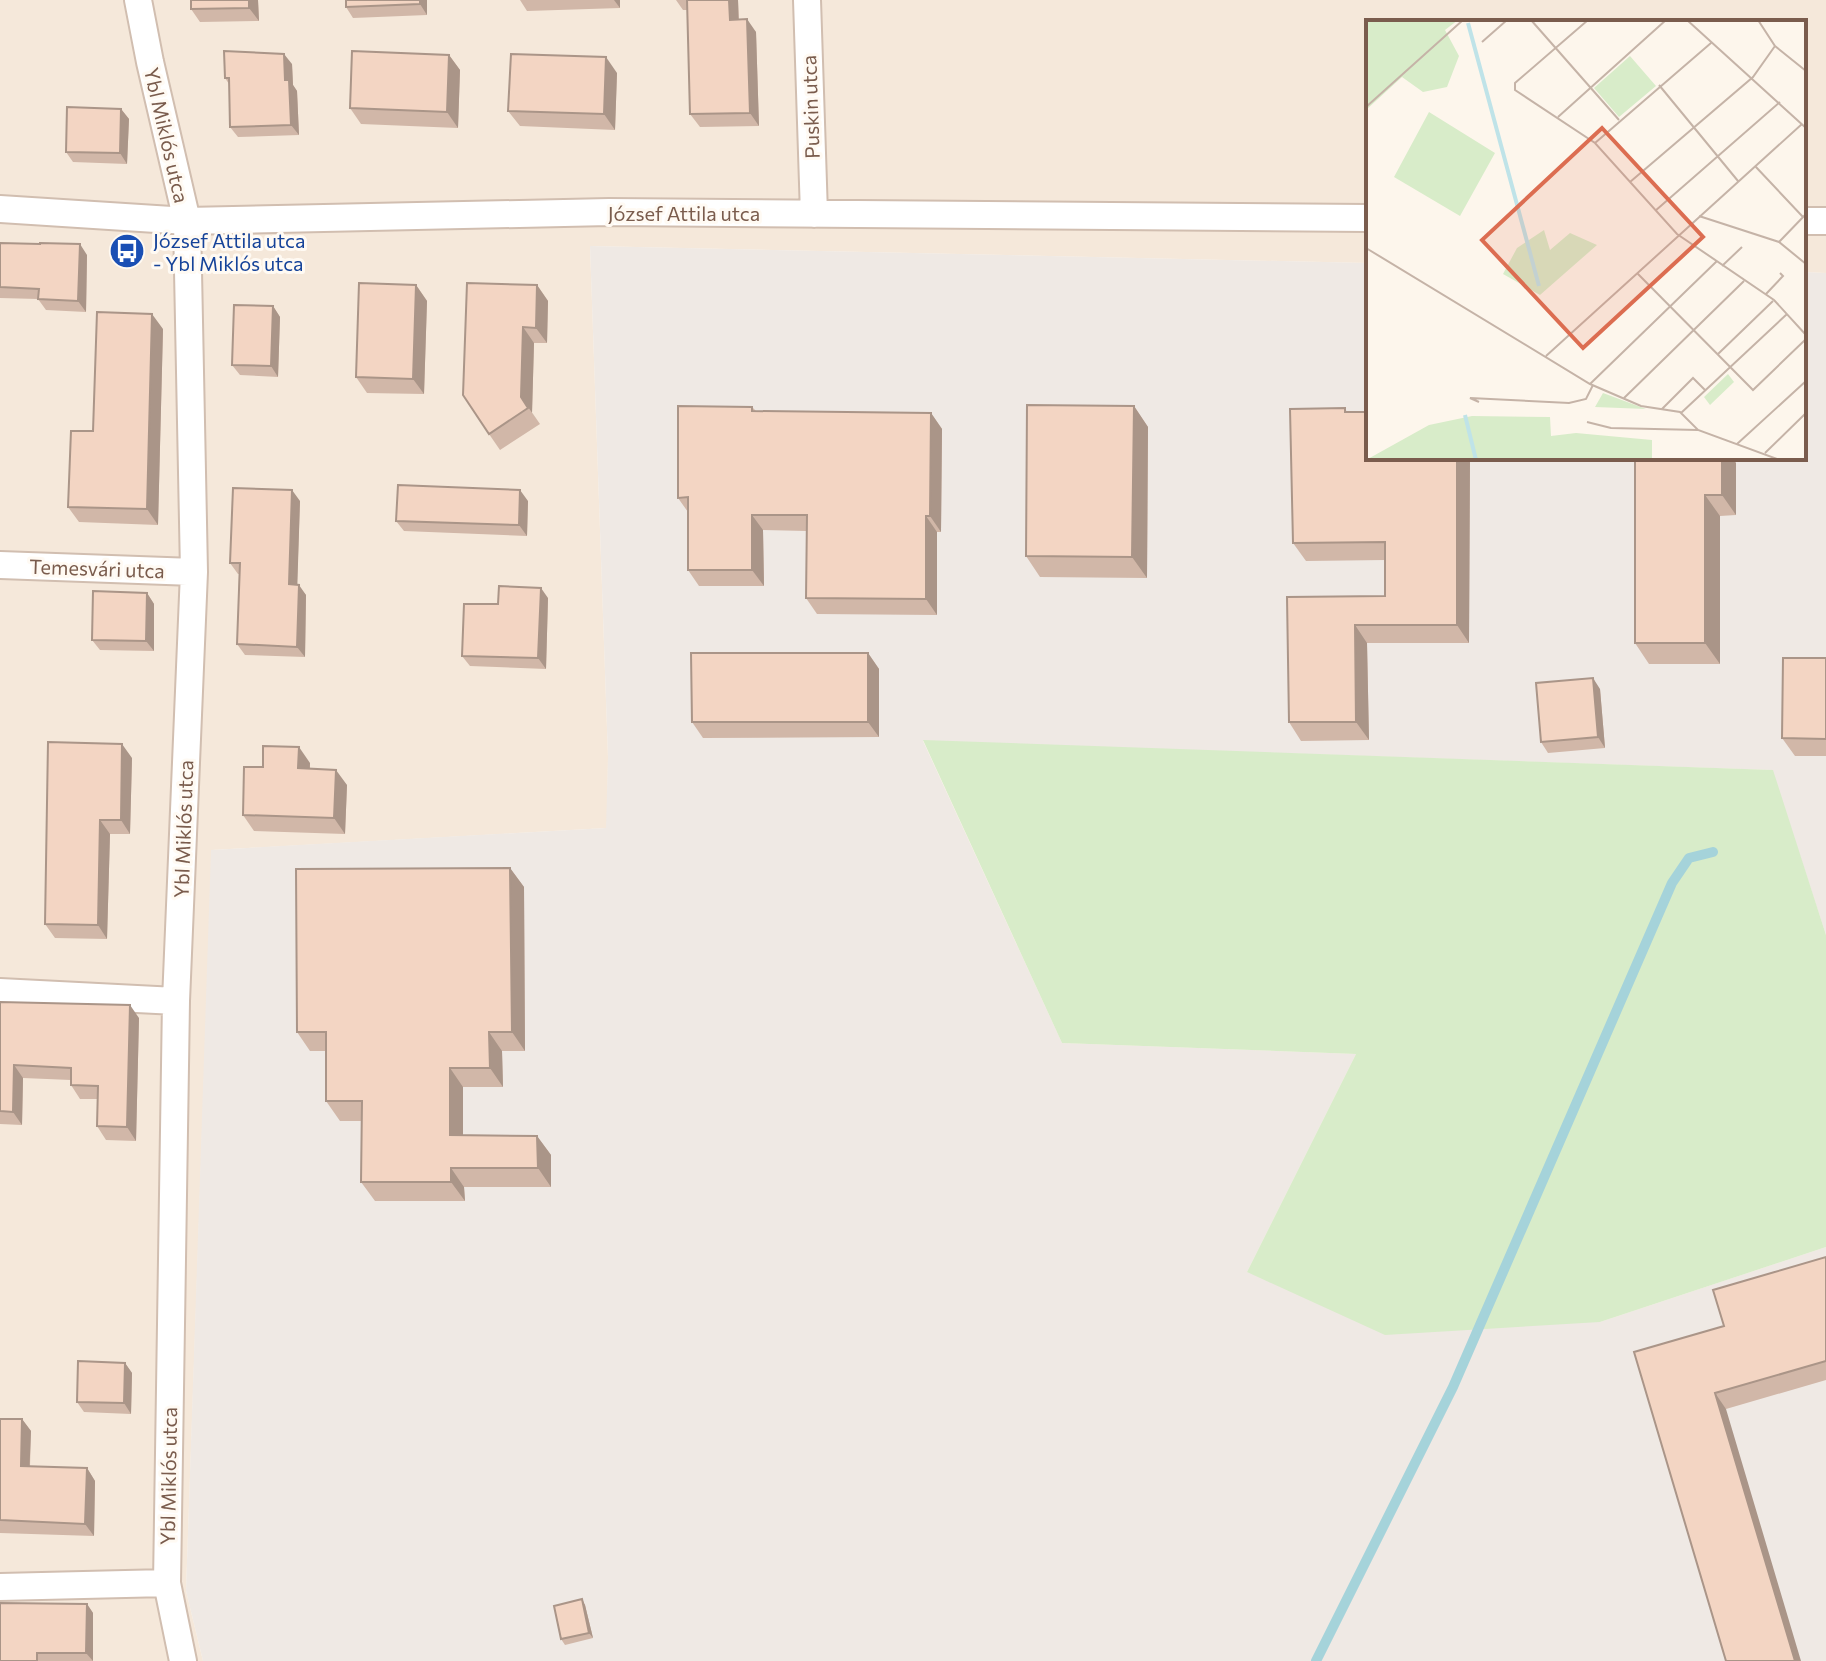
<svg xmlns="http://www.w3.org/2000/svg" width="1826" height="1661" font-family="Commissioner,sans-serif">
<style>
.residential{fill:#f5e8da}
.industrial{fill:#efe9e4}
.green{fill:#d8ecc9}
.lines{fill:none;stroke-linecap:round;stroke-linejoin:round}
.stream{stroke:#a5d3da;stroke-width:10}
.street-casing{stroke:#d1beb0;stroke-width:30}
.street{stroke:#fff;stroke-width:26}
.wall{fill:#d1b7a8}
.shaded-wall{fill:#aa9588}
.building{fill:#f3d5c3;stroke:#aa9588;stroke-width:2}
.labels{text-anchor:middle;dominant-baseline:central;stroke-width:6;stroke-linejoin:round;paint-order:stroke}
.street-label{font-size:20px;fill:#7a5c4d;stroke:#fffaf3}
.transit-label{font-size:20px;fill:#164399;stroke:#fffaf3;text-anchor:start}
.inset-river{fill:none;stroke:#bfe3e8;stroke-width:4}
.inset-road{fill:none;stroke:#c5b3a7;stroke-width:2}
.view{fill:#dc6d51;fill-opacity:0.15;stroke:#dc6d51;stroke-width:4}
.inset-edge{fill:none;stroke:#7a5c4d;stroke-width:4}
</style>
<rect width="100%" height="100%" fill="#fdf6ec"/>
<path class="residential" d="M0,0H1826V273L1804,272V22H1368V263L590,246L608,757L607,828L212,850L186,1591L203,1661H0Z"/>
<path class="industrial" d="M590,246L1368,263V458H1804V272L1826,273V935L1772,770L923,741L1062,1043L1356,1054L1247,1272L1600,1322L1826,1247V1661H203L186,1591L211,850L606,828L608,757Z"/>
<path class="green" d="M923,740L1773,770L1826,935V1247L1600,1322L1385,1335L1247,1272L1356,1054L1062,1043Z"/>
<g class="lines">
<path class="stream" d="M1316,1661L1453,1387L1672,883L1689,858L1713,852"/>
<defs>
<path id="street" d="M138,0L150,62L187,221L194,572L176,1001L167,1583L183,1661
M807,0L814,214
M0,209L187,221L609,212L1368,218
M1804,221H1826
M0,565L194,572
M0,992L176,1001
M0,1587L167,1583"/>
</defs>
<use href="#street" class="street-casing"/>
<use href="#street" class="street"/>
</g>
<path class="wall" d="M191,0H258L259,21L200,22L191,9Z
M427,0V15L353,18L346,7Z
M520,0H620V8L527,11Z
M676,0H738L739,20L756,32L759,126L700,127L690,114L687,10H683Z
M449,55L460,70L458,128L361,124L350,108Z
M292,64L293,85L297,91L299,135L238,137L230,127L229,84L225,78Z
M617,73L615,130L520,126L508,111Z
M121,109L129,119L127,164L73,162L66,152Z
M0,243L87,255L86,312L46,310L38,299L0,298Z
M416,285L427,301L424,394L367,393L356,377Z
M537,285L548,301L547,343H534L532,413L540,424L500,450L489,434Z
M273,306L280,317L278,377L240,375L232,365Z
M163,329L158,525L79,522L68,507L93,431Z
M1134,406L1148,427L1147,578L1040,577L1026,556Z
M752,407L756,411L931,413L942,429L941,532H937V615L817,614L806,598L807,531L763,530L764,586H699L688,570V512L678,498Z
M1345,408L1368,458H1470L1469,643H1367L1369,740L1301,741L1289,722L1287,597L1385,596V560L1306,561L1293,543Z
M1635,458L1736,463V515L1720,516V664H1649L1635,643Z
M300,501L297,585L306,595L305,657L245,655L237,644L239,574H238L230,563Z
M528,501L527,536L404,531L396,521Z
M147,593L154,604V651L100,650L92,640Z
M548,598L546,669L470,666L462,656L498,604Z
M868,653L879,669V737L703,738L692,722Z
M1826,658V756H1795L1782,738Z
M1600,689L1605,748L1548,753L1541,742Z
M132,758L130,834H110L107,939L55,938L45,924Z
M310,763V769L347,785L345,834L254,831L243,815L263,767Z
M510,868L524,887L525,1051H502L503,1087H463V1135L537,1136L551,1155V1187H464L465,1201H375L361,1182L362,1121H340L326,1101V1051H310L297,1032Z
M0,1002L139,1018L136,1141L106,1140L97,1126L98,1099H80L71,1085V1080L23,1078L22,1125L0,1124Z
M1826,1257V1380L1726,1409L1634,1352L1724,1326Z
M125,1363L132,1373L131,1414L84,1412L77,1402Z
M0,1419H22L31,1431L30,1466L87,1468L95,1481L94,1536L0,1533Z
M582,1599L585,1605L593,1638L565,1645L561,1639Z
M87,1604L93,1613V1661H0Z"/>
<path class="shaded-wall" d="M249,0H258L259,21L249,8Z
M420,0H427V15L420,4Z
M614,0H620V8Z
M729,0H738L739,33L730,20Z
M747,19L756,32L759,126L750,113Z
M284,54L292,64L293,85L297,91L299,135L291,125L285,80Z
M449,55L460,70L458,128L447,112Z
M606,57L617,73L615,130L604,114Z
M121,109L129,119L127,164L120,153Z
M80,244L87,255L86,312L78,301Z
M416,285L427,301L424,394L413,379Z
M537,285L548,301L547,343L536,328Z
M273,306L280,317L278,377L271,366Z
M152,314L163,329L158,525L147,509Z
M523,327L534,343L532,413L540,424L521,397Z
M1134,406L1148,427L1147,578L1132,557Z
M931,413L942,429L941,532L930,516Z
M1457,458H1470L1469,643L1457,625Z
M1722,458H1733L1736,463V515L1722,495Z
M292,490L300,501L297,595L289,584Z
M520,490L528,501L527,536L519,525Z
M1705,495L1720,516V664L1705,643Z
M752,515L763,530L764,586L752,570Z
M926,516L937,532V615L926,599Z
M299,585L306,595L305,657L297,647Z
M541,588L548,598L546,669L538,658Z
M147,593L154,604V651L146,641Z
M1355,625L1367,643L1369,740L1356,722Z
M868,653L879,669V737L868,722Z
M1593,678L1600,689L1605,748L1598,737Z
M122,744L132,758L130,834L121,820Z
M299,747L310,763L309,784L298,768Z
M336,770L347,785L345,834L334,818Z
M100,820L110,834L107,939L98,925Z
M510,868L524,887L525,1051L512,1032Z
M130,1005L139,1018L136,1141L127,1127Z
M489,1032L502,1051L503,1087L490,1068Z
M14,1065L23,1078L22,1125L13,1112Z
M450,1068L463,1087V1154L450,1135Z
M537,1136L551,1155V1187L538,1168Z
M451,1168L464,1187L465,1201L451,1182Z
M125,1363L132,1373L131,1414L124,1403Z
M1715,1393L1726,1409L1801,1661H1795Z
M22,1419L31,1431L29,1479L21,1466Z
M87,1468L95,1481L94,1536L85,1524Z
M582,1599L585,1605L593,1638L589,1633Z
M87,1604L93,1613V1661L86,1653Z"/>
<path class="building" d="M191,0H249V8L191,9Z
M346,0H420V4L346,7Z
M687,0H729L730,20L747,19L750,113L690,114Z
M224,51L284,54L285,80H289L291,125L230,127L229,78H225Z
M352,51L449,55L447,112L350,108Z
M511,54L606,57L604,114L508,111Z
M67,107L121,109L120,153L66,152Z
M0,243L40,244V243L80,244L78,301L38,299L39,289L0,287Z
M359,283L416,285L413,379L356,377Z
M467,283L537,285L536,328L523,327L521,397L528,408L489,434L463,395Z
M234,305L273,306L271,366L232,365Z
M97,312L152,314L147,509L68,507L71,431H93Z
M1027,405L1134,406L1132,557L1026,556Z
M678,406L752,407V411L931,413L930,516H926V599L806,598L807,515H752V570H688V497L678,498Z
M1345,408V412H1368V458H1457V625H1355L1356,722H1289L1287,597L1385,596V542L1293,543L1290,409Z
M1635,458H1722V495H1705V643H1635Z
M398,485L520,490L519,525L396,521Z
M233,488L292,490L289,584L299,585L297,647L237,644L240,563H230Z
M499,586L541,588L538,658L462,656L464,604H498Z
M93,591L147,593L146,641L92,640Z
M691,653H868V722H692Z
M1783,658H1826V739L1782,738Z
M1593,678L1598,737L1541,742L1536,683Z
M48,742L122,744L121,820H100L98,925L45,924Z
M263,746L299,747L298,768L336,770L334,818L243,815L244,767H263Z
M510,868L512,1032H489L490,1068H450V1135L537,1136L538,1168H451V1182H361L362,1101H326V1032H297L296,869Z
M0,1002L130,1005L127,1127L97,1126L98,1086L71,1085V1068L14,1065L13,1112L0,1111Z
M1826,1257V1361L1715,1393L1795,1661H1726L1634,1352L1724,1326L1713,1290Z
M78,1361L125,1363L124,1403L77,1402Z
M0,1419H22L21,1466L87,1468L85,1524L0,1520Z
M582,1599L589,1633L561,1639L554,1606Z
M0,1603L87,1604L86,1653H37V1661H0Z"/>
<defs>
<symbol id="bus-disc" viewBox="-11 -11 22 22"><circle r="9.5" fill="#1a4fb4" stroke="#fffaf3"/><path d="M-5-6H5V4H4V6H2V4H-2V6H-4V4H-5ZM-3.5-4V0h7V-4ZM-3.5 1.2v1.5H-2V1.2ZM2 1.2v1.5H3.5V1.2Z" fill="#fff"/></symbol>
</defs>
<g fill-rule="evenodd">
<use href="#bus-disc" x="107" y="231" width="40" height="40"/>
</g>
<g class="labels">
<g class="street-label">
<text transform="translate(810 107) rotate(-92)">Puskin utca</text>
<text transform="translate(167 135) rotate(77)">Ybl Miklós utca</text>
<text x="684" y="213">József Attila utca</text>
<text transform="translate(97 568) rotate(2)">Temesvári utca</text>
<text transform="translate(183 829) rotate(-88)">Ybl Miklós utca</text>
<text transform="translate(168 1476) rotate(-89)">Ybl Miklós utca</text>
</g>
<g class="transit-label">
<text x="153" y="240">József Attila utca<tspan x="153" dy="23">- Ybl Miklós utca</tspan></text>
</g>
</g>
<g transform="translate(1366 20)">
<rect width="440" height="440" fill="#fdf6ec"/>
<path d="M0,0H92L79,10L93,36L81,67L57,72L36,57L0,90ZM264,36L290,66L253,97L228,68ZM63,92L129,133L94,196L28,157ZM178,210L184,230L204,213L231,225L174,275L137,254L151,228ZM362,354L368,362L344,385L338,377ZM237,373L280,389L229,387ZM106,396L184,397L185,416L210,413L286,420V440H0L63,405Z" fill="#d8ecc9"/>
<path class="inset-river" d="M102,3L173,266M99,395L110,440"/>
<path class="inset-road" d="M165,0L253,100M222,0L149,63V70L229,123L311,214L408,280L440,315M321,0L440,108M392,0L409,26L440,51M116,22L141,0M293,65L372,161M0,87L97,0M192,97L300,0M229,123L345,23M389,146L437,197M264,162L387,57L409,26M289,191L414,82M333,196L413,222L440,244M413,222L440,194M0,228L224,364L275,386L314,392L332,410L414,440M356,246L376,227M271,253L387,370L440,319M400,274L417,256L414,253M352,334L407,281M180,336L436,104M224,364L351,241M257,379L378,261M113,382L104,378L203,383L220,379L227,365M296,389L327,358L340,371M315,393L421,294M221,402L245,408L332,410M371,424L440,361M399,433L440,393"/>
<path class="view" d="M236,108L337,217L217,328L116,220Z"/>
<rect width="440" height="440" class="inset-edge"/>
</g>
</svg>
